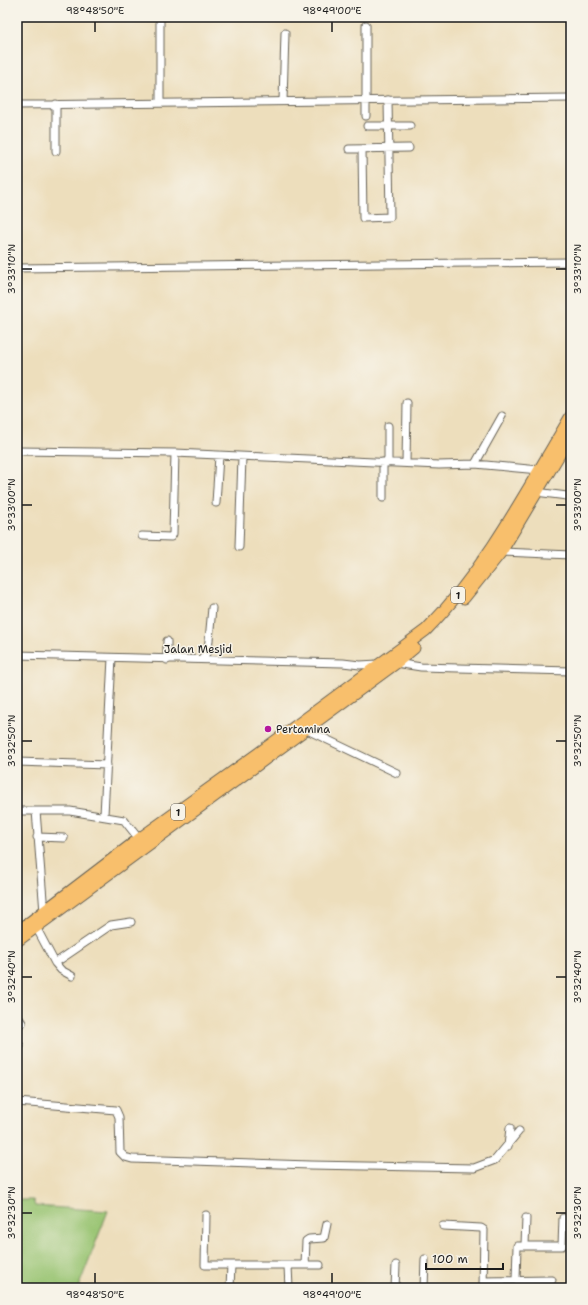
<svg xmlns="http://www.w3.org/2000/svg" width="588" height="1305" font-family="'Shantell Sans',sans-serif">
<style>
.green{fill:#99c472;stroke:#5a7047}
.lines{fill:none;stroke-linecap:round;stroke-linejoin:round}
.minor-casing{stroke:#656054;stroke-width:9}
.highway-casing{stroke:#656054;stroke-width:13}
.minor{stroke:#fff;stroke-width:7}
.highway{stroke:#f8bf6c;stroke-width:11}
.ticks{fill:none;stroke:#1c1c1c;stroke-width:1.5}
.poi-dot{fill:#b5179e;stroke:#f7f3e8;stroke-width:1.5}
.labels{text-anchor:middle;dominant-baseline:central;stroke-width:3;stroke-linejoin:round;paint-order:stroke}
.shield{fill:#f7f3e8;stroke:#5e5c59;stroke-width:1}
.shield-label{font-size:10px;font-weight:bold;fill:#1c1c1c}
.street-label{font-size:11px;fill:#1c1c1c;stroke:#f7f3e8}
.poi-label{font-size:11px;fill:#1c1c1c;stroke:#f7f3e8;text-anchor:start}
.neatline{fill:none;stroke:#1c1c1c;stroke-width:1.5}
.ticks-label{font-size:10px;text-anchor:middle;fill:#1c1c1c}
</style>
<rect width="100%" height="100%" fill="#f7f3e8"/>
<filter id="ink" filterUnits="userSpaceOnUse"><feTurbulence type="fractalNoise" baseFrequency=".025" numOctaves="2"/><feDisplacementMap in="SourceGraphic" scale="8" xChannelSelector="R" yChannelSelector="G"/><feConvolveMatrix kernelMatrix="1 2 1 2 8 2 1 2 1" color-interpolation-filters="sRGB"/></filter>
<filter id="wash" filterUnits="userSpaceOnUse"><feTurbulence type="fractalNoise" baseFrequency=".012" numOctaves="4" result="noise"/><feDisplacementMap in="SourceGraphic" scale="16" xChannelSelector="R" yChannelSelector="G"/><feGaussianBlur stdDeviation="0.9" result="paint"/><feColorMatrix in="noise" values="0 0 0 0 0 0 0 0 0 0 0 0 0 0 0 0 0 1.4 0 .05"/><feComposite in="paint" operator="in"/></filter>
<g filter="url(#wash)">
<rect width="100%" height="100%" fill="#eddebc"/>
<path class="green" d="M17,1200H33L35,1206L108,1211L78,1288H17Z"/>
</g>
<g filter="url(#ink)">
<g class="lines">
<defs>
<path id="minor" d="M160,17V103
M283,101L285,33
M17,105L571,98
M366,116V25
M367,126H410
M349,149L409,148
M362,149L363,218L390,217L388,100
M56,151V104
M17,268L571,262
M388,426V463
M562,450L571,451
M17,451L175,453L439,465L475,464L539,470
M406,463L407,403
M475,464L502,416
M536,492L567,496
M383,498V462
M216,503L219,456
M142,536L171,537L173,534L175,453
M239,547L242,457
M501,552L571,555
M17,655C126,658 235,660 343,663L360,665L378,664
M201,659L208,651L212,608
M167,660V641
M396,663L421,667L571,671
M305,729L397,773
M17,762L107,765
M17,811H36L44,912
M36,811H70L124,820L139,839
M104,815L112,658
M37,837L64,838
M36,927L55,963L111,925L131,922
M55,963L61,970L72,976
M17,1015L22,1023
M17,1046H20
M17,1102L116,1110L119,1117L120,1152L125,1157L132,1159L310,1165L474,1168L495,1160L519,1131
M508,1146L510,1128
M206,1215L205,1265H320
M443,1226L481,1228L484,1230L483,1288
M525,1245L526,1218
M305,1265L306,1241L309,1239L324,1238L327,1224
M288,1266L289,1288
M516,1280L517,1246H562L563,1218
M483,1281L552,1280
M230,1288L231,1265
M395,1288L396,1265
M424,1288L425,1259"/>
<path id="highway" d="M464,598L501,552L571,435
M17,932L139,839L270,745L426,630C487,568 527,490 571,416
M17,941L396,663L414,648"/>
</defs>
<use href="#minor" class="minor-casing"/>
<use href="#highway" class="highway-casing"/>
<use href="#minor" class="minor"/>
<use href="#highway" class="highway"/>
</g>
</g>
<path class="ticks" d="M95,22V32M332,22V32M22,269H32M556,269H566M22,505H32M556,505H566M22,741H32M556,741H566M22,977H32M556,977H566M22,1213H32M556,1213H566M95,1273V1283M332,1273V1283"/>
<circle class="poi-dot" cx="268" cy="729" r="4"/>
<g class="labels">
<g class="shield">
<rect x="451" y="587" width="14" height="16" rx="3"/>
<rect x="171" y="804" width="14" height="16" rx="3"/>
</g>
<g class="shield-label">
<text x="458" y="595">1</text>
<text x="178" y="812">1</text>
</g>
<g class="street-label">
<text x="198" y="649">Jalan Mesjid</text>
</g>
<g class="poi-label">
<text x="276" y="729">Pertamina</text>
</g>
</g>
<rect width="588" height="1305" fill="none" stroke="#f7f3e8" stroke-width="44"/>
<path d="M426 1263v6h77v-6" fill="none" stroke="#1c1c1c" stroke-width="2"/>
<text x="432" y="1263" font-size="12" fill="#1c1c1c" stroke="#f7f3e8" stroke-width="3" paint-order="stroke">100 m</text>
<rect x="22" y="22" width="544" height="1261" class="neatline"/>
<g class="ticks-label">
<text x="95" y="14">98°48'50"E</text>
<text x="332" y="14">98°49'00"E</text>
<text transform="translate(11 269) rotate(-90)" y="4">3°33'10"N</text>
<text transform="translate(577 269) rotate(-90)" y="4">3°33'10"N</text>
<text transform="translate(11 505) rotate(-90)" y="4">3°33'00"N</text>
<text transform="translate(577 505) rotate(-90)" y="4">3°33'00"N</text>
<text transform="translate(11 741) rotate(-90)" y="4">3°32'50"N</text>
<text transform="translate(577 741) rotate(-90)" y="4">3°32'50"N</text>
<text transform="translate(11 977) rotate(-90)" y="4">3°32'40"N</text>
<text transform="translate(577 977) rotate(-90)" y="4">3°32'40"N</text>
<text transform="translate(11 1213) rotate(-90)" y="4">3°32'30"N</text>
<text transform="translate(577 1213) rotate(-90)" y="4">3°32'30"N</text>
<text x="95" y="1298">98°48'50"E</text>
<text x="332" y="1298">98°49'00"E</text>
</g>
</svg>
